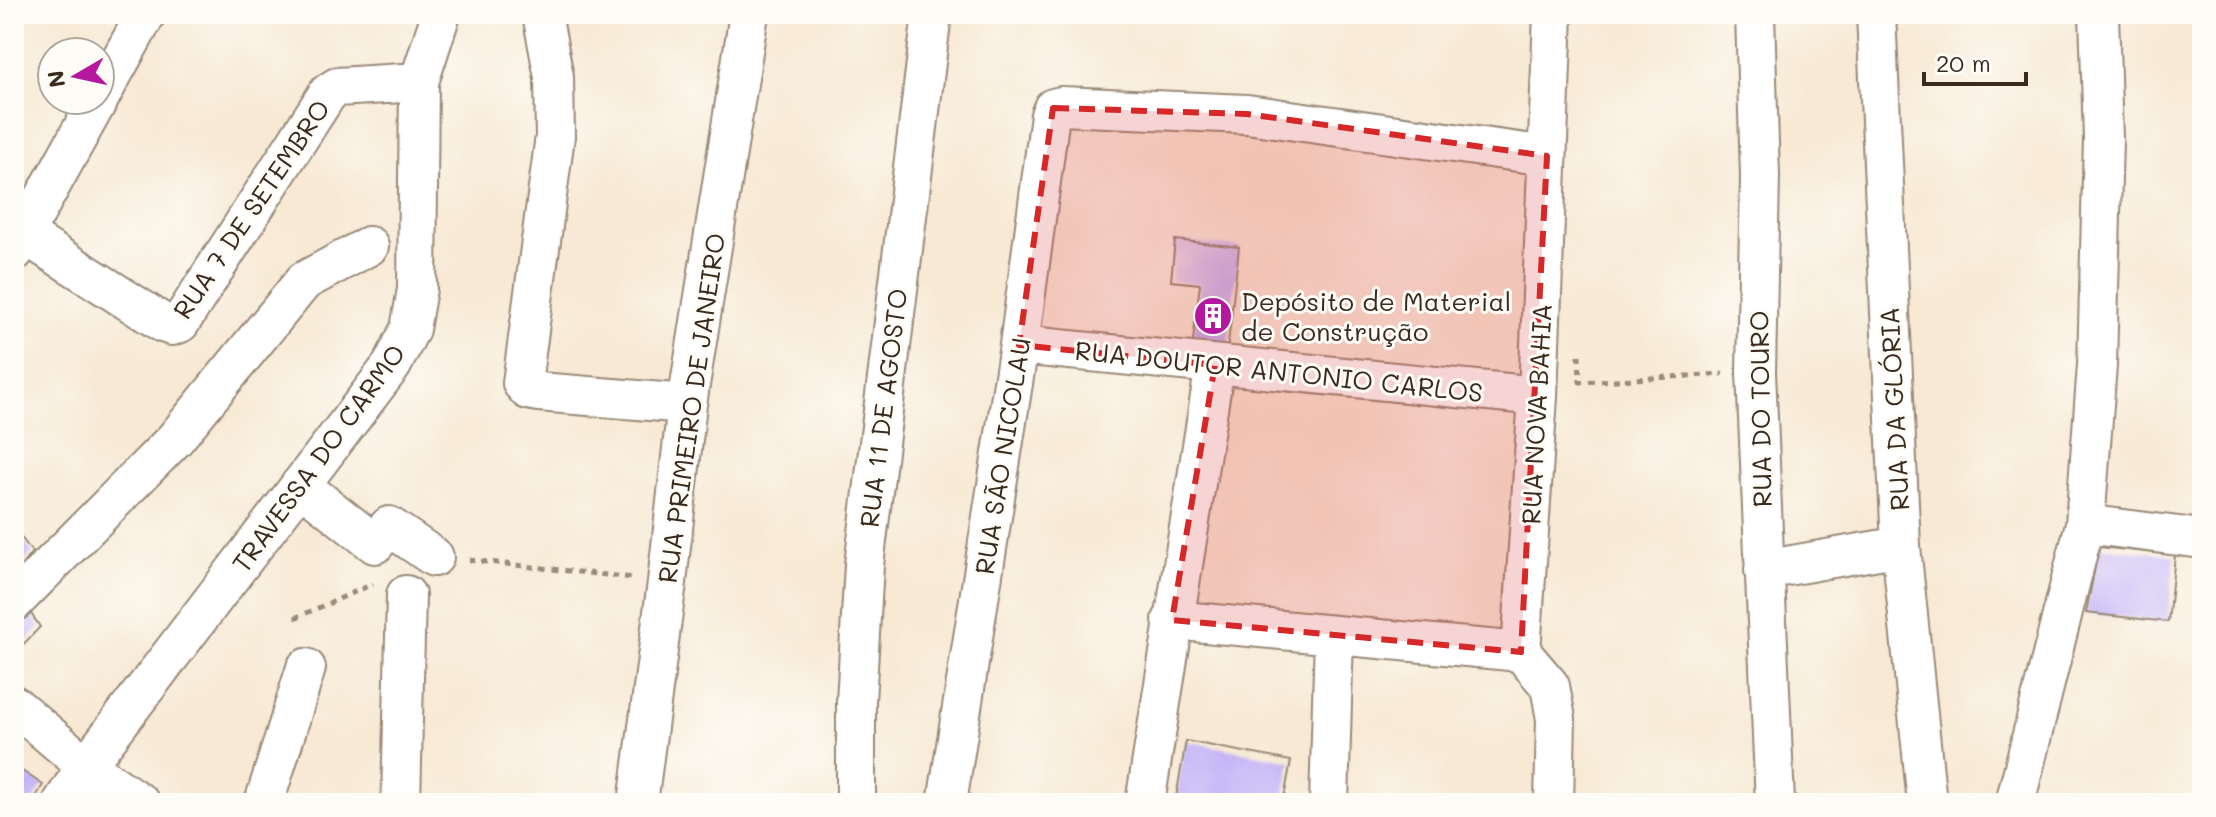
<svg xmlns="http://www.w3.org/2000/svg" width="2216" height="817" font-family="Mali,sans-serif">
<style>
.building{fill:#c5b5f7}
.lines{fill:none;stroke-linecap:round;stroke-linejoin:round}
.minor-casing{stroke:#998a79;stroke-width:42}
.path{stroke:#998a79;stroke-width:5;stroke-dasharray:6 6;stroke-linecap:butt}
.minor{stroke:#fff;stroke-width:38}
.marked{fill:#d62828;fill-opacity:0.2;stroke:#d62828;stroke-width:6;stroke-dasharray:16 10;stroke-linejoin:round}
.labels{text-anchor:middle;dominant-baseline:central;stroke-width:6;stroke-linejoin:round;paint-order:stroke}
.street-label{font-size:26px;fill:#3b2a1e;stroke:#fdfcf7}
.poi-label{font-size:26px;fill:#3b2a1e;stroke:#fdfcf7;text-anchor:start}
</style>
<rect width="100%" height="100%" fill="#fdfcf7"/>
<filter id="ink" filterUnits="userSpaceOnUse"><feTurbulence type="fractalNoise" baseFrequency=".0125" numOctaves="2"/><feDisplacementMap in="SourceGraphic" scale="16" xChannelSelector="R" yChannelSelector="G"/><feConvolveMatrix kernelMatrix="1 2 1 2 8 2 1 2 1" color-interpolation-filters="sRGB"/></filter>
<filter id="wash" filterUnits="userSpaceOnUse"><feTurbulence type="fractalNoise" baseFrequency=".006" numOctaves="4" result="noise"/><feDisplacementMap in="SourceGraphic" scale="32" xChannelSelector="R" yChannelSelector="G"/><feGaussianBlur stdDeviation="1.8" result="paint"/><feColorMatrix in="noise" values="0 0 0 0 0 0 0 0 0 0 0 0 0 0 0 0 0 1.4 0 .05"/><feComposite in="paint" operator="in"/></filter>
<g filter="url(#wash)">
<rect width="100%" height="100%" fill="#f7e9d4"/>
<g id="blocks">
<path class="building" d="M1175,240L1239,247L1227,353L1192,349L1200,284L1171,281Z
M14,528L32,552L14,575Z
M2099,547L2175,555L2168,622L2086,613Z
M23,602L40,627L14,654V612Z
M1186,741L1291,761L1283,803H1175Z
M22,771L43,785L32,803H14V781Z"/>
</g>
</g>
<g filter="url(#ink)">
<use href="#blocks" fill-opacity="0" stroke="#998a79" stroke-width="2"/>
<g class="lines">
<defs>
<path id="minor" d="M542,14L554,77L555,136L522,383L528,390L539,392L687,404
M1553,14L1538,396L1521,652L1550,686L1556,719L1554,803
M1755,14L1760,176L1756,372L1775,803
M1876,14L1901,546L1927,803
M14,228L163,323L172,326L180,323L328,93L337,87L419,82
M14,252L146,14
M1019,345L1538,396
M300,485L375,544L389,526L434,557
M2085,524L2202,539
M1764,570L1901,546
M14,602L175,439L304,281L369,246
M1172,620L1521,652
M14,705L86,766L140,803
M62,803L86,766L392,365L410,329L417,289L419,82L441,14
M264,803L306,668
M401,803L406,595
M638,803L667,582L687,404L749,14
M856,803V702L864,565L932,14
M947,803L1019,345L1050,115L1053,108L1061,106L1247,114L1547,156
M1145,803L1215,365
M1329,803L1334,635
M2015,803L2085,524L2097,365L2103,139L2099,14"/>
</defs>
<use href="#minor" class="minor-casing"/>
<path class="path" d="M1579,355L1580,382L1723,374
M469,560L634,578
M295,618L373,584"/>
<use href="#minor" class="minor"/>
</g>
</g>
<path class="marked" d="M1053,108L1247,114L1547,156L1521,652L1172,620L1215,365L1019,345Z"/>
<defs>
<symbol id="building-disc" viewBox="-11 -11 22 22"><circle r="9.5" fill="#b5179e" stroke="#fdfcf7"/><path d="M-4-6H4V6H1V3H-1V6H-4ZM-2.5-4.3h1.7v1.8h-1.7ZM.8-4.3h1.7v1.8H.8ZM-2.5-1h1.7V.8h-1.7ZM.8-1h1.7V.8H.8Z" fill="#fff"/></symbol>
</defs>
<g fill-rule="evenodd">
<use href="#building-disc" x="1191" y="294" width="44" height="44"/>
</g>
<g class="labels">
<g class="street-label">
<text transform="translate(251 209) rotate(-56)">RUA 7 DE SETEMBRO</text>
<text transform="translate(1279 371) rotate(6)">RUA DOUTOR ANTONIO CARLOS</text>
<text transform="translate(691 408) rotate(-82)">RUA PRIMEIRO DE JANEIRO</text>
<text transform="translate(883 408) rotate(-83)">RUA 11 DE AGOSTO</text>
<text transform="translate(1760 409) rotate(-91)">RUA DO TOURO</text>
<text transform="translate(1894 409) rotate(-93)">RUA DA GLÓRIA</text>
<text transform="translate(1536 414) rotate(-87)">RUA NOVA BAHIA</text>
<text transform="translate(1002 456) rotate(-81)">RUA SÃO NICOLAU</text>
<text transform="translate(318 458) rotate(-54)">TRAVESSA DO CARMO</text>
</g>
<g class="poi-label">
<text x="1241" y="301">Depósito de Material<tspan x="1241" dy="30">de Construção</tspan></text>
</g>
</g>
<rect width="2216" height="817" fill="none" stroke="#fdfcf7" stroke-width="48"/>
<g transform="translate(76 76) rotate(261)"><circle r="38" fill="#fdfcf7" stroke="#afa8a0" stroke-width="2"/>
<path d="M0-6L14 30L0 20L-14 30Z" fill="#b5179e"/>
<text y="-12" font-size="22" font-weight="bold" text-anchor="middle" fill="#3b2a1e">N</text>
</g>
<path d="M1924 72v12h102v-12" fill="none" stroke="#3b2a1e" stroke-width="4"/>
<text x="1936" y="72" font-size="24" fill="#3b2a1e" stroke="#fdfcf7" stroke-width="6" paint-order="stroke">20 m</text>
</svg>
